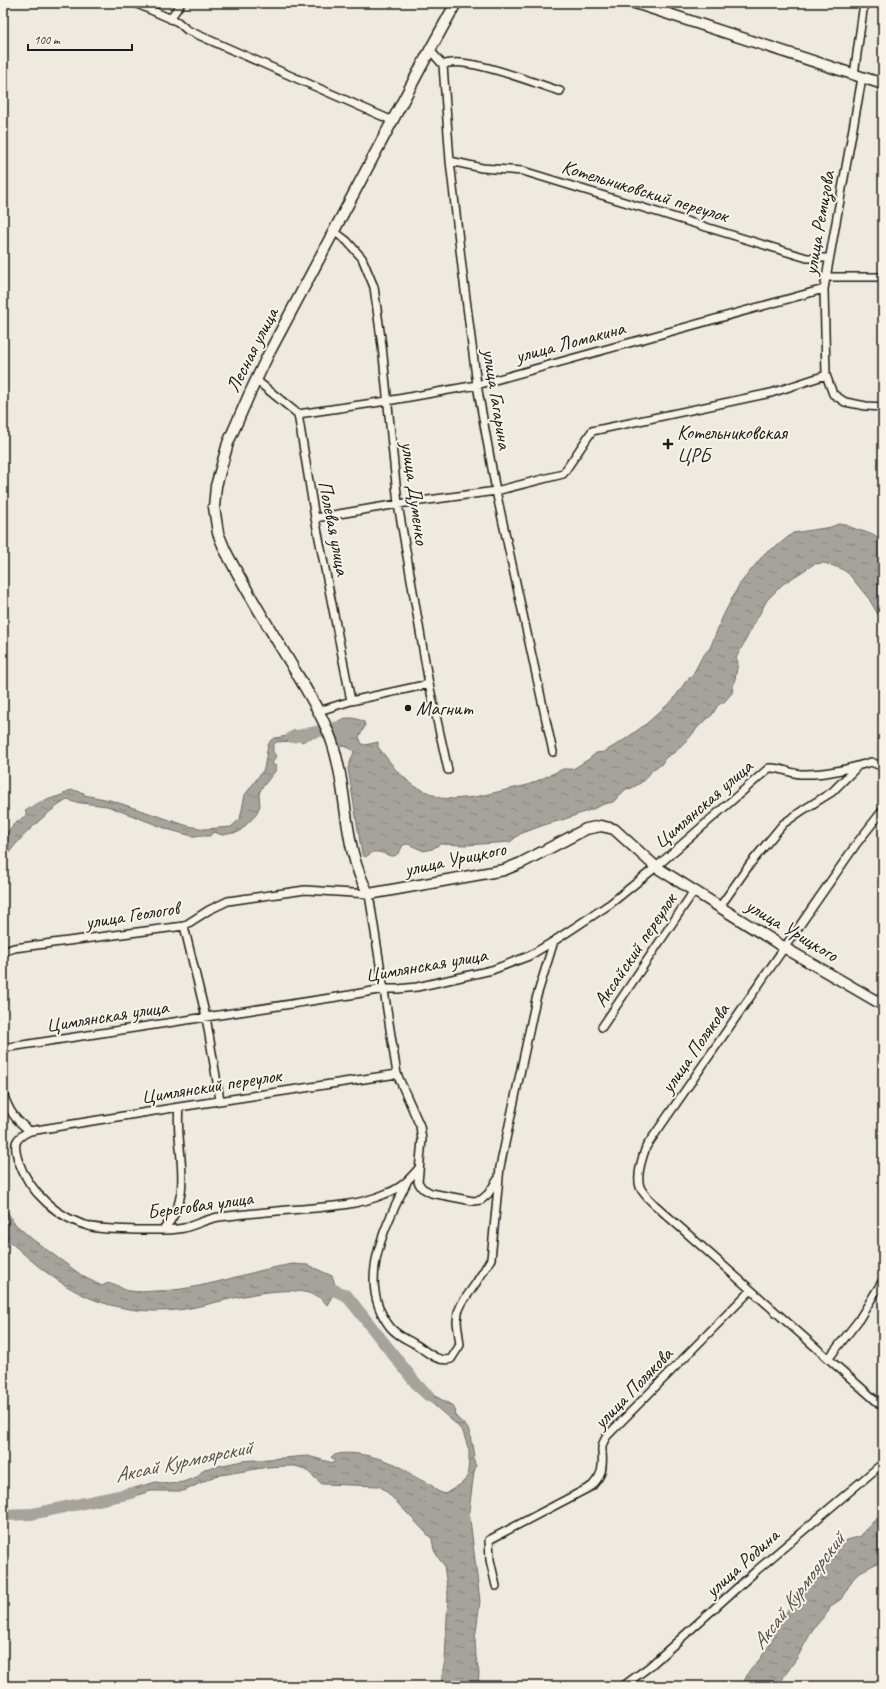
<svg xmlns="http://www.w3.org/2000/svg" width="886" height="1689" font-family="Caveat,sans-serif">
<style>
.water{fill:url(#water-ripples);stroke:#6f6d69}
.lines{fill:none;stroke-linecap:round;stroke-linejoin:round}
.river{stroke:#a6a39d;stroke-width:12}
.street-casing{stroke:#1c1c1c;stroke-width:10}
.secondary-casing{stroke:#1c1c1c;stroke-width:13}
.street{stroke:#f7f3e8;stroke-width:7}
.secondary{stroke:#f7f3e8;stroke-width:10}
.poi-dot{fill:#1c1c1c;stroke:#f7f3e8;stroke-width:1.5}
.labels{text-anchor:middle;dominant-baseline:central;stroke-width:4;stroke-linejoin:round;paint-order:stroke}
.street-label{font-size:20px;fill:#1c1c1c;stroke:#f7f3e8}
.poi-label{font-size:20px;fill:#1c1c1c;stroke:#f7f3e8;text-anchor:start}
.water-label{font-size:21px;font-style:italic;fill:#535250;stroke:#f7f3e8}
</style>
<defs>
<pattern id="water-ripples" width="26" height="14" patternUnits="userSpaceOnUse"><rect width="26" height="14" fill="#a6a39d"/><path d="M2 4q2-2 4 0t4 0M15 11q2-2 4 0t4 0" fill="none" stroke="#86847f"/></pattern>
</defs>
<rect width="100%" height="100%" fill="#eeeae0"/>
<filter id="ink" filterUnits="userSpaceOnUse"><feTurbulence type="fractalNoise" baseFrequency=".025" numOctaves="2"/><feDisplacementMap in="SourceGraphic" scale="8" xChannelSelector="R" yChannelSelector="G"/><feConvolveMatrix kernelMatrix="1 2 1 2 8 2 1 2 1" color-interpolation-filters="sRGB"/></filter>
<g filter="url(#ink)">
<path class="water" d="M838,524C844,524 848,526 853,528C865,533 878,533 883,546V623L869,599L848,573L840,568L824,563L814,564L783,584L767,600L736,658L738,662L736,674L732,693L724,702L718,705L712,715L699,726L685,743L675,752L665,758L661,765L653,769L645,780L632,788L626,789L613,802L604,804L593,809L562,820L544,825L520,834L510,842L466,845L440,844L432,849L424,851L408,844L403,845C395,864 389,853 377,852C372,851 370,855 365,857L362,854L348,768L354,752C349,745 340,748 336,740C326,719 349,713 364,722L365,726L359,737L362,744L365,745L378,742V747L396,770L409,782L416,787L440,798L453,799L475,797L528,785L563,769H573L589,759L596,753L604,752L624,740L646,724L673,700L686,681L692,676L702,657L710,648L723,616L739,585L765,553L777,546L793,533L831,527Z
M303,729L308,735L306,740L302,742L299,738L292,741L276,742L273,746V752L276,756L272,764L276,766V770L261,789L259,794L260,806L255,816L239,832L222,835L214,832L211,834L210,836H192L170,830L107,806L73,802L69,799C49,809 13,843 3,862V839L12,826L26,815V812L25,811L40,802L62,795L68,791L73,790L84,793V795L110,800L188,826L205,829L231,827L240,819L245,795L264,769L268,745L271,740L275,738L287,736L294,730L300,731Z
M3,1204L14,1223L32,1239L84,1277L102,1286C114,1278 119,1290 130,1291C137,1292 146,1292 154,1291C202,1291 247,1271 293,1264L308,1265L332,1276C338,1289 334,1293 327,1305C305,1273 218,1304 185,1309C164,1312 140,1312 119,1307C74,1298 40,1269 7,1239L3,1235Z
M419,1384L426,1391L453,1406L456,1412L454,1414C463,1426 471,1425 471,1442L473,1445L475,1456L473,1459L476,1466L474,1472L469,1511L480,1601L475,1639L476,1657L479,1673L478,1686H441L443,1669L445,1661L448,1595L444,1565L439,1559L434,1550L432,1539L385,1490L379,1486L322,1484L305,1469L295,1466H285L268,1467L215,1476L184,1491H151L134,1496L119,1498L113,1494L156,1482L169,1484L183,1482L197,1477L204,1469L242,1461L308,1456L333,1463L335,1460L331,1457C345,1447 385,1459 399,1466C405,1469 411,1475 417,1478C424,1482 433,1484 437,1491L445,1494L461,1484L467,1478L469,1462V1450L463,1432L456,1424L413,1387Z
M883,1512V1560L860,1572L853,1579L841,1599L831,1606L828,1612L813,1629L797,1658L777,1686H742L749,1671L760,1659L772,1641L775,1631L794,1600L806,1585L817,1578L821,1570L833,1559L839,1546L844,1541L861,1536L865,1530Z"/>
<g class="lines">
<path class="river" d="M292,737L343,726L348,732
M321,1284L347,1296L418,1386L428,1395
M3,1515L32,1514L132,1493"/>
<defs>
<path id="street" d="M135,3L178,22L187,30L393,121
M170,19L181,3
M430,50L443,65L450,161L462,267L477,385L496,491L553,752
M443,65C463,54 536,84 560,91
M854,75L864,3
M862,78L824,289L826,375L833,394L845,402L866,406L883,407
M450,161L482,168L523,171L807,258H829
M335,232L347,241L362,258L374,287L382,346L398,504L429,684L448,770
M825,277H883
M256,380L298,414L315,518L351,701
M298,414L387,401L477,385L824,289
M315,518L398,504L496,491L563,474L592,431L771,393L826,375
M319,711L351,701L429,684
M883,810L857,843L646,1147C642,1158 636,1176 640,1187C643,1194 650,1200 655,1205L883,1407
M719,908L750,864L783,824L803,810L832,792L856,768
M184,926L206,1017L220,1100
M3,952L14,948L184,926L209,910L228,901L305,890L369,894L397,1074L420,1126L422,1140L418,1182L422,1188L431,1193L473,1201L481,1200L488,1194L498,1179
M602,1027L694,891
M3,1048L350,995L384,989H398L417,987L492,970L529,956L554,941L610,904L656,867L769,768C780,767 789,773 800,774C825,775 848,769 871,762L883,767
M397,1074L179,1107L30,1131C15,1138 13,1143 18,1160C29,1192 58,1219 92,1227C107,1230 123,1229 138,1230C153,1230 169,1231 184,1228C196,1225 206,1219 219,1217C246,1214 274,1211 301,1209C329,1207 359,1205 385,1194C400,1189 409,1180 419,1168
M3,1093C9,1111 15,1120 30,1131
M407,1182C386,1225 354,1283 391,1328C397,1335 406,1339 413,1343C426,1350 436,1363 451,1359L460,1345L457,1322L458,1312L462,1303L476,1283L491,1259L500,1167L536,999L554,941
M163,1230C197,1194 174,1149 179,1107
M829,1358L858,1321L883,1280
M496,1586L490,1560L489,1540L592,1486C597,1480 602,1474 602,1466C604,1452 598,1449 607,1436L750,1291
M623,1686L649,1667L757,1570L883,1463"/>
<path id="secondary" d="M456,3L430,50L267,357L249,395L228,443L216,486L214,507L218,533L225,550C245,589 268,626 291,664C305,688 321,712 331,739C349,790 342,849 369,894L504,870L521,863L586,829L601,826L614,829L656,867L785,948L883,1005
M635,3L883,84"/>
</defs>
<use href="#street" class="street-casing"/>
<use href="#secondary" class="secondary-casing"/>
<use href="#street" class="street"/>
<use href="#secondary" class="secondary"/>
</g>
</g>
<g class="poi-dot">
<path d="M666 438h4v4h4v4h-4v4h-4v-4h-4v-4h4z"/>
<circle cx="408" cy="708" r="4"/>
</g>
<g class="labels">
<g class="street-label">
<text transform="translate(645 191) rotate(17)">Котельниковский переулок</text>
<text transform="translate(819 223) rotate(-80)">улица Ремизова</text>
<text transform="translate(570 342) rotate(-15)">улица Ломакина</text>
<text transform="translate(252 350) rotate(-63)">Лесная улица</text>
<text transform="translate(497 399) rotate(81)">улица Гагарина</text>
<text transform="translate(415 493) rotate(82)">улица Думенко</text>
<text transform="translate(334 528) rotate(79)">Полевая улица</text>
<text transform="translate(703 804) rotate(-41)">Цимлянская улица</text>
<text transform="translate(455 859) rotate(-12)">улица Урицкого</text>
<text transform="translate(132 915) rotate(-9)">улица Геологов</text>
<text transform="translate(792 930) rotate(31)">улица Урицкого</text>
<text transform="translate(635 950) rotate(-56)">Аксайский переулок</text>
<text transform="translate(426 965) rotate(-10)">Цимлянская улица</text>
<text transform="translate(107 1016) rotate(-9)">Цимлянская улица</text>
<text transform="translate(695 1048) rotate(-55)">улица Полякова</text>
<text transform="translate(211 1086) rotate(-9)">Цимлянский переулок</text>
<text transform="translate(200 1205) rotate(-8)">Береговая улица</text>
<text transform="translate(633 1388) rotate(-46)">улица Полякова</text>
<text transform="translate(742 1563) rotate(-42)">улица Родина</text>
</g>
<g class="poi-label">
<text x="677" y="432">Котельниковская<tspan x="677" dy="23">ЦРБ</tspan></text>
<text x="416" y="708">Магнит</text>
</g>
<g class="water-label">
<text transform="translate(183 1461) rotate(-12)">Аксай Курмоярский</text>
<text transform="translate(798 1591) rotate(-53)">Аксай Курмоярский</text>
</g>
</g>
<rect width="886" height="1689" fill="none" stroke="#f7f3e8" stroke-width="16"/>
<rect x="8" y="8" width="870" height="1673" fill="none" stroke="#1c1c1c" stroke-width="1.5" filter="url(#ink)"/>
<path d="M28 44v6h104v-6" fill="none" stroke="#1c1c1c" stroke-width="2"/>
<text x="34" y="44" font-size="12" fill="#1c1c1c" stroke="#f7f3e8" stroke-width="3" paint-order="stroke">100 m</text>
</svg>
